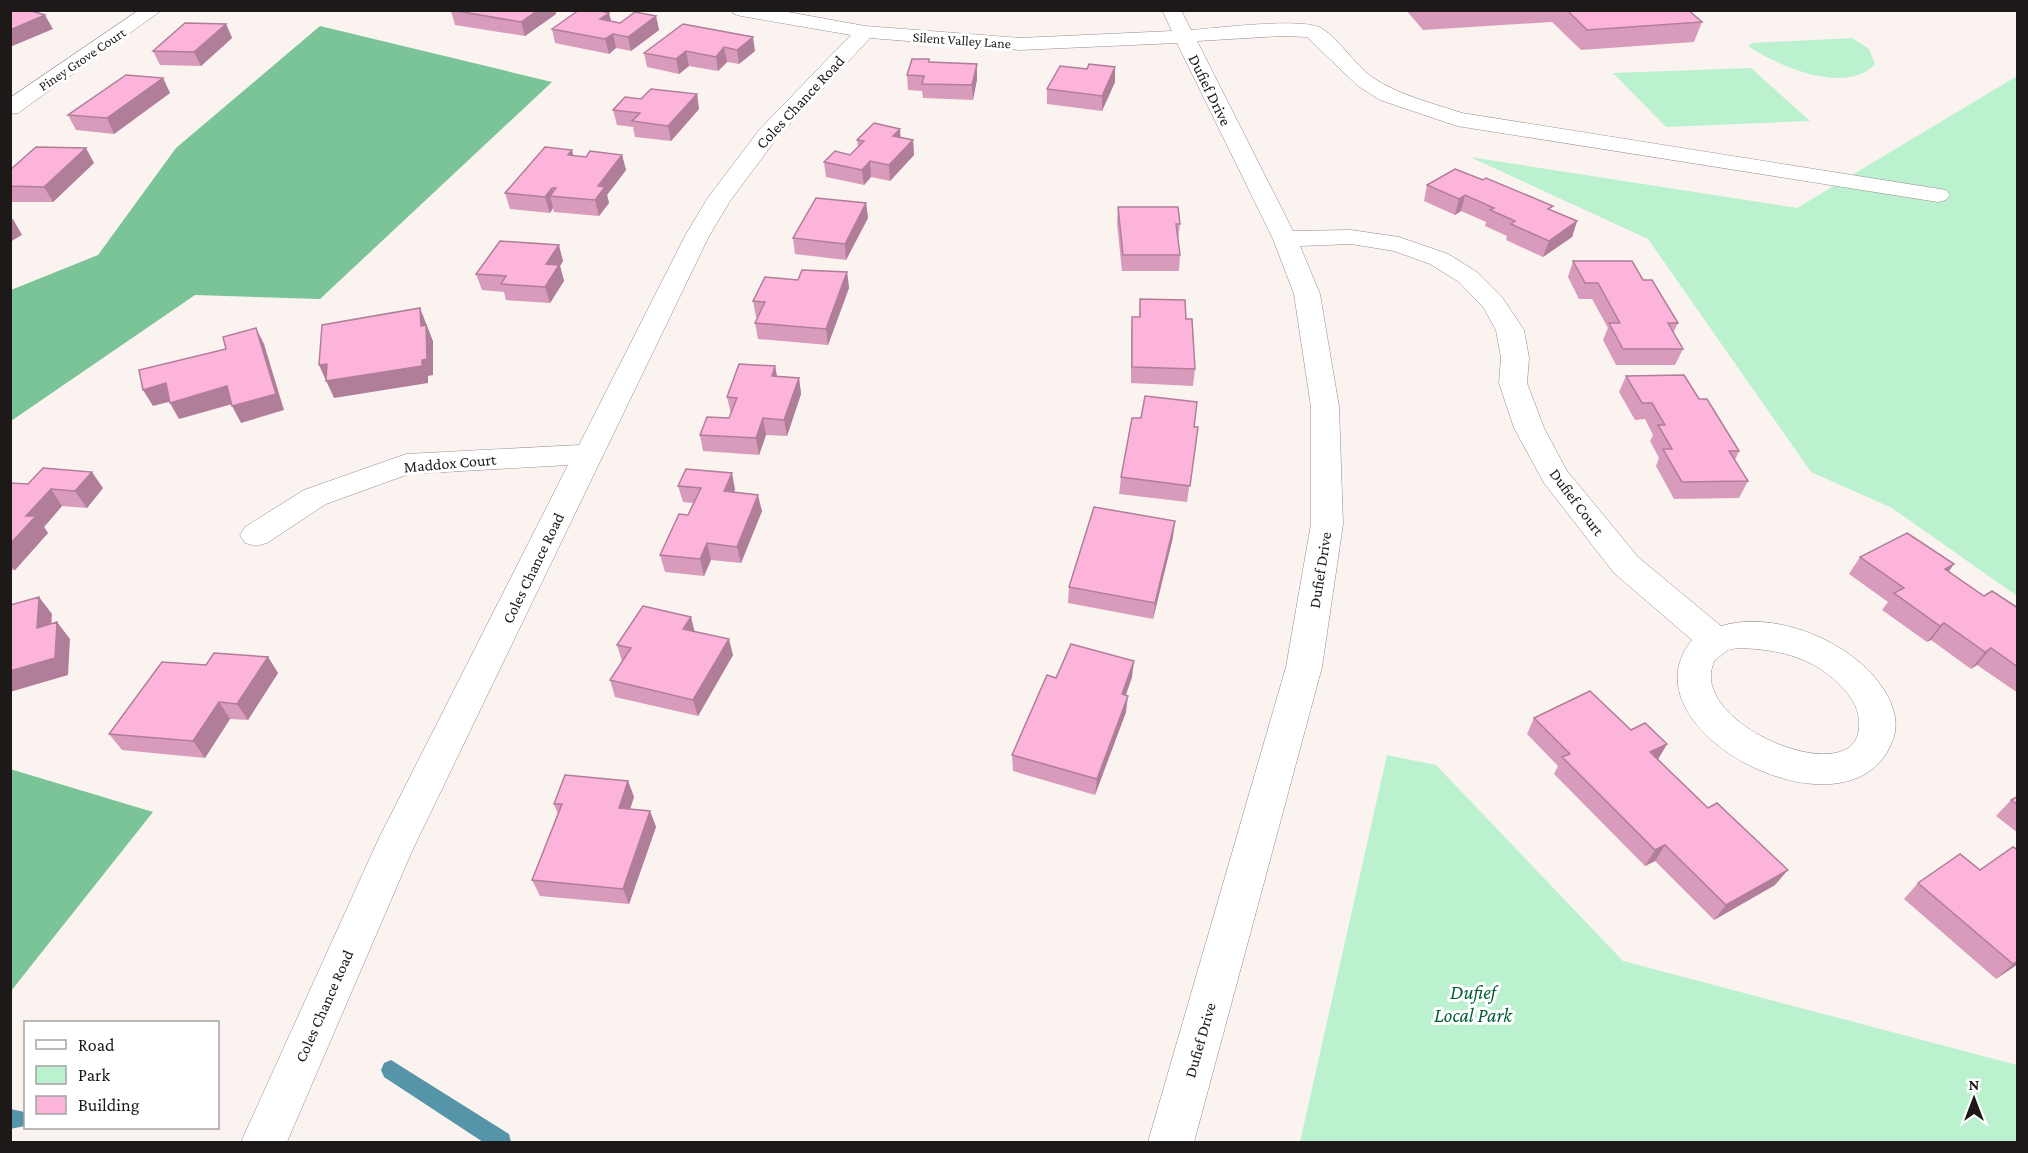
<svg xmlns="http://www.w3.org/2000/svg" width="2028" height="1153" font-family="'Crimson Pro',serif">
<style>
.green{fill:#bcf1cf}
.forest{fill:#7bc498}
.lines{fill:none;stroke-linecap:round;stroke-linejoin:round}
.stream{fill:#5594a9;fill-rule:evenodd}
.minor-casing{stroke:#938c8a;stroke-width:1}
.minor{fill:#fff;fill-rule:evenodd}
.wall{fill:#d99bbb}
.shaded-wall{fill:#b07e99}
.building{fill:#fcb4da;stroke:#b07e99;stroke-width:1.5}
.labels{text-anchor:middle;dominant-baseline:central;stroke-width:6;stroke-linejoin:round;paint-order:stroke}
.far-street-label{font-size:14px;fill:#1c1918;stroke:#fff}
.street-label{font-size:16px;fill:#1c1918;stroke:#fff}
.near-park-label{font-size:20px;font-style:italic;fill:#025f37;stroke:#fff}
</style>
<rect width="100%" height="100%" fill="#faf3f0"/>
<path class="green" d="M1852,38L1869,49L1875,64C1846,96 1778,66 1748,46L1752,43Z
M1751,68L1810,121L1666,127L1613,73Z
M2017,76V596L1892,508L1811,472L1648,239L1470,157L1797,208Z
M1387,755L1436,765L1623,961L2017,1065V1142H1300Z"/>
<path class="forest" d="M320,26L552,82L320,299L195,295L11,421V290L98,255L176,148Z
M10,769L153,812L11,991H10Z"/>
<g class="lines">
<path class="stream" d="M391,1060L509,1134L511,1142H483L384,1077L381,1070L384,1063Z
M10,1109L25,1112V1126L10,1129Z"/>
<defs>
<path id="minor" d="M139,10H162L18,113L10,114V98Z
M732,10H777L865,26L1020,38L1172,31L1162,10H1181L1191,30C1219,28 1296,18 1319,27C1335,34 1355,65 1372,77C1398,95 1432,103 1462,113L1946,190L1950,195L1946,200L1938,202L1457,126L1380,100L1358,86L1307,37L1282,36L1197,41L1293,231L1351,230L1399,237L1448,254L1477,272L1502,297L1524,330L1529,358L1527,383L1544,428L1567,471L1638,557L1721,626C1777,609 1859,644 1887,695C1895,710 1899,726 1892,742C1850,849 1618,730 1692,640L1614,573L1544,483L1514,428L1499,383L1501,358L1496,330L1483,307L1459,282L1430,264L1394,251L1351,244L1300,246L1320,294L1339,407L1343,524L1322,667L1194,1142H1148L1286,667L1311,524V407L1294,294L1273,239L1177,43L1020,50L870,38L776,139L730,201L709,236L412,851L287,1142H241L379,838L568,465L409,474L326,504L267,543L256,546L245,543L240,535L245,527L304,490L406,454L579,445L685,236L707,199L760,129L851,35L741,16L734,14ZM1738,648C1775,649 1811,656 1838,683C1851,696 1860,708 1859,727C1857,794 1682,723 1715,660L1728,650Z"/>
</defs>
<use href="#minor" class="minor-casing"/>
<use href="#minor" class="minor"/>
</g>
<path class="wall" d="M555,10L556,14L525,36L455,25L451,11Z
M1406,10H1688L1702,22L1694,42L1581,50L1552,22L1423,30Z
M656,16L659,30L631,51L616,48L609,54L555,43L552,29L611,21L620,23Z
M226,24L232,38L201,66L160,65L153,51Z
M683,24L755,51L739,64L727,62L718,71L689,66L679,74L647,67L644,53Z
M929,59V62L977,79L973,100L923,98L922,91L908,90L907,75Z
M1115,67V82L1102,111L1047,104V89L1087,69Z
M163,78L170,93L114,134L76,130L68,115Z
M697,94L699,109L671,141L635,137L633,127L617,125L613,110L641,99Z
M901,137L913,140L914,155L890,181L871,177L864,185L826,177L824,162L850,155L858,147L857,140Z
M622,155L626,170L607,195L609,203L599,216L554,212L553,208L550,213L510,209L505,193L574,156L586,157Z
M94,163L53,202H10V170Z
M1427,185L1552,210L1577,221L1572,237L1543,257L1506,240L1507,236L1485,226L1486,222L1461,211L1455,215L1424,201Z
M866,203L868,218L846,260L795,254L793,238Z
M1118,207L1180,224L1178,240L1180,255L1179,271H1122L1117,223Z
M563,261L560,266L564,281L550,303L506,300L504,292L482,290L476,274Z
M1573,261L1643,280L1678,323L1673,333L1683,349L1675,365H1616L1603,340L1608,328L1592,299H1579L1568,277Z
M847,272L849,288L828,345L758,339L755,323L758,317H756L753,301L798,280Z
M1140,299L1186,319L1195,369L1193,386L1131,383V333L1132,317H1139Z
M775,366L777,376L799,378L801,394L787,436L766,435L759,455L703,451L700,435L729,418L731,414L727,397Z
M1626,376L1699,399L1739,451L1735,460L1748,481L1739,498L1674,499L1656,466L1659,458L1650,441L1653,435L1645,419L1635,420L1619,392Z
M1194,427H1198L1187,502L1119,494L1121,477Z
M10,483L103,488L87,508L62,506L44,527L48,533L15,570H10Z
M678,486L735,489L734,492L762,511L741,563L711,560L704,576L665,572L660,555L688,515L693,503L683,502Z
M1173,537L1153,619L1068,603L1069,587Z
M1860,557L1948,572L1984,596L2018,608V693L1977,665L1971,669L1931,640L1927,642L1882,610L1888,602L1849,574Z
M695,631L733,655L698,716L615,697L610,680L622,661L617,645Z
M268,657L278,673L248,720L230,719L205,758L122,750L109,734L206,665Z
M1132,677L1126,695V712L1095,795L1013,771L1012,755L1056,678Z
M1534,718L1631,730L1667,744L1658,759L1775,885L1714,920L1655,861L1645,866L1554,774L1558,766L1527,734Z
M628,781L634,797L630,809L650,811L656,827L629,904L540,896L532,880L558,814L554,804Z
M2018,796V833L1996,816L2011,800Z
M1918,883L2018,964L1996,979L1904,899Z"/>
<path class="shaded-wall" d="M538,10H555L556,14L525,36L521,22Z
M609,13L613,27L600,19Z
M45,15L53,29L10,47V30Z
M656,16L659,30L631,51L628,37Z
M226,24L232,38L201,66L194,52Z
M613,34L616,48L609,54L605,39Z
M753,37L755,51L739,64L737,50Z
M724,47L727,62L718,71L716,57Z
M686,51L689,66L679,74L676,59Z
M977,64V79L973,100L972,85Z
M1115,67V82L1102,111V96Z
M163,78L170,93L114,134L107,118Z
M697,94L699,109L671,141L668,126Z
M900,129L901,144L893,136Z
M913,140L914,155L890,181L889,165Z
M86,148L94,163L53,202L44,187Z
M572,150L576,165L568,155Z
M622,155L626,170L607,195L609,203L599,216L595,200L598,186Z
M870,161L871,177L864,185L862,170Z
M552,188L555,197L550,196L553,208L550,213L545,197Z
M1465,195L1461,211L1455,215L1459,199Z
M866,203L868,218L846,260L845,244Z
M13,219L22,235L10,242V220Z
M1577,221L1572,237L1543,257L1549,241Z
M559,245L563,261L560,266L564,281L550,303L545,287L546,264Z
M847,272L849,288L828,345L826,329Z
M420,308L433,341V375L428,376V383L334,398L319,365L327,364L421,326Z
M256,328L264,344L284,410L241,423L232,406Z
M775,366L778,383L772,376Z
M799,378L801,394L787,436L784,420Z
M166,383L176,400L153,406L143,390Z
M227,386L236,403L179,419L170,403Z
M763,418L766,435L759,455L756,438Z
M92,472L103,488L87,508L75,491Z
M732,473L735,489L728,508L724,491Z
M51,489L62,506L44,527L48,533L15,570L10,565V544L26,516Z
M758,495L762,511L741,563L737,547Z
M1175,521L1173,537L1153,619L1155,603Z
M707,543L711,560L704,576L700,559Z
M1954,564L1942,581L1945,569Z
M39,597L52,614L50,644L37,628Z
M691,617L695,633L683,629Z
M57,622L70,639L68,675L10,692V671Z
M1944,623L1931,640L1927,642L1940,626Z
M729,639L733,655L698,716L693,700Z
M1991,648L1977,665L1971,669L1985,652Z
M268,657L278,673L248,720L237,704Z
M1134,661L1132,677L1120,711L1122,694Z
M1128,696L1126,712L1095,795L1097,779Z
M219,702L230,719L205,758L193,741Z
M1667,744L1657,761L1650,752Z
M628,781L634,797L625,824L619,808Z
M650,811L656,827L629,904L623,889Z
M1665,845L1655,861L1645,866L1655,850Z
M1788,870L1775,885L1714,920L1726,905Z
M2018,961V964L1996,979L2013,964Z"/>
<path class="building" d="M10,10H28L45,15L10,30Z
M451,10H538L521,22Z
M579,10H597L609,13L600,19L620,23L635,12L656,16L628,37L613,34L605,39L552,29Z
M1567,10H1688L1702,22L1587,30Z
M185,23L226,24L194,52L153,51Z
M683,24L753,37L737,50L724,47L716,57L686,51L676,59L644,53Z
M912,59H929V62L977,64L972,85L922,84L924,76L907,75Z
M1089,64L1115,67L1102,96L1047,89L1060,66L1087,69Z
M126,75L163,78L107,118L68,115Z
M651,89L697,94L668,126L632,121L640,113L613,110L625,97L641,99Z
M874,123L900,129L893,136L913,140L889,165L870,161L862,170L824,162L835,151L850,155L864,141L857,140Z
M36,147L86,148L44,187L10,186V170Z
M545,147L572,150L568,155L586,157L590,151L622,155L598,186L605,187L595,200L550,196L556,188H552L545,197L505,193Z
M1455,169L1483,180L1486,178L1553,206L1548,209L1577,221L1549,241L1511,224L1515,221L1490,210L1494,208L1465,195L1459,199L1427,185Z
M816,198L866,203L845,244L793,238Z
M1118,207H1178L1180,224H1176L1180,255H1123Z
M500,241L559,245L546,264L559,265L545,287L501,284L506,276L476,274Z
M1573,261H1632L1643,280H1652L1678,323H1668L1683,349H1623L1609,323H1620L1598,283H1585Z
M802,270L847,272L826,329L755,323L765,302L753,301L765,277L798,280Z
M1140,299L1185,300L1186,319H1192L1195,369L1132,367V317H1140Z
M420,308L421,326L426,325L427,359L422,360V366L326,381L327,364L319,365L322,325Z
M256,328L276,394L232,406L227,386L170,403L166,383L143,390L139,370L226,349L223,337Z
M739,364L775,366L772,376L799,378L784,420L763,418L756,438L700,435L707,417L729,418L737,398L727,397Z
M1684,375L1699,399H1707L1739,451H1729L1748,481L1682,482L1663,449H1672L1658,425H1665L1652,403H1642L1626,376Z
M1145,396L1197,402L1194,427H1198L1190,486L1121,477L1132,418H1141Z
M43,468L92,472L75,491L51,489L26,516H36L10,544V483L28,484Z
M686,469L732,473L724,491L758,495L737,547L707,543L700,559L660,555L679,514L688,515L701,488L678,486Z
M1094,507L1175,521L1155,603L1069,587Z
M1907,533L1954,564L1945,569L1984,596L1992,591L2018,608V667L1991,648L1985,652L1944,623L1940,626L1894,593L1904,588L1860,557Z
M39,597L37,628L57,622L55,658L10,671V605Z
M643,606L691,617L683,629L729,639L693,700L610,680L631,648L617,645Z
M1071,644L1134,661L1122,694L1128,696L1097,779L1012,755L1047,675L1056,678Z
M214,653L268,657L237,704L219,702L193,741L109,734L162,662L206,665Z
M1590,691L1631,730L1645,723L1667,744L1650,752L1708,808L1717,803L1788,870L1726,905L1665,845L1655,850L1562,757L1570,754L1534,718Z
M565,775L628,781L619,808L650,811L623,889L532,880L562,804H554Z
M2018,796V805L2011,800Z
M2013,847L2018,850V961L2013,964L1918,883L1960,854L1980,870Z"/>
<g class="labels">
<g class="far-street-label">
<text transform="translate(962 40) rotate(4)">Silent Valley Lane</text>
<text transform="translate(82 59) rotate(-34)">Piney Grove Court</text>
</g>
<g class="street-label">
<text transform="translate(1210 90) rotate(64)">Dufief Drive</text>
<text transform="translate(800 102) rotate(-47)">Coles Chance Road</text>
<text transform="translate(450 463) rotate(-5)">Maddox Court</text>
<text transform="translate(1577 502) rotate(53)">Dufief Court</text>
<text transform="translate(533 568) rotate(-64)">Coles Chance Road</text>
<text transform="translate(1320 570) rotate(-81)">Dufief Drive</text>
<text transform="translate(324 1006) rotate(-66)">Coles Chance Road</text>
<text transform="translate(1200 1040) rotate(-74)">Dufief Drive</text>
</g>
<g class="near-park-label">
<text x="1473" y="992">Dufief<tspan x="1473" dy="23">Local Park</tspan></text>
</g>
</g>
<rect width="2028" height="1153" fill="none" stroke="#1c1918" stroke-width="24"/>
<rect x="24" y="1021" width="195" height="108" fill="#ffffff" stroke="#a4a3a3" stroke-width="1.5"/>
<rect x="36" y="1040" width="30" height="9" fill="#ffffff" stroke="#a4a3a3" stroke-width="1.5"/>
<text x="78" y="1051" font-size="18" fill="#1c1918">Road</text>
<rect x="36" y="1066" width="30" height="18" fill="#bcf1cf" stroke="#a4a3a3" stroke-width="1.5"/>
<text x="78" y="1081" font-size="18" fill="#1c1918">Park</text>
<rect x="36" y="1096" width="30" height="18" fill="#fcb4da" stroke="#a4a3a3" stroke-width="1.5"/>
<text x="78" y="1111" font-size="18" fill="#1c1918">Building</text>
<g transform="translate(1974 1099)" stroke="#ffffff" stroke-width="4.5" paint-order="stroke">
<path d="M0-4.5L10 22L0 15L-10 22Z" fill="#1c1918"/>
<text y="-9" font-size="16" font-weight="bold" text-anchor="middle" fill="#1c1918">N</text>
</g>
</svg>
